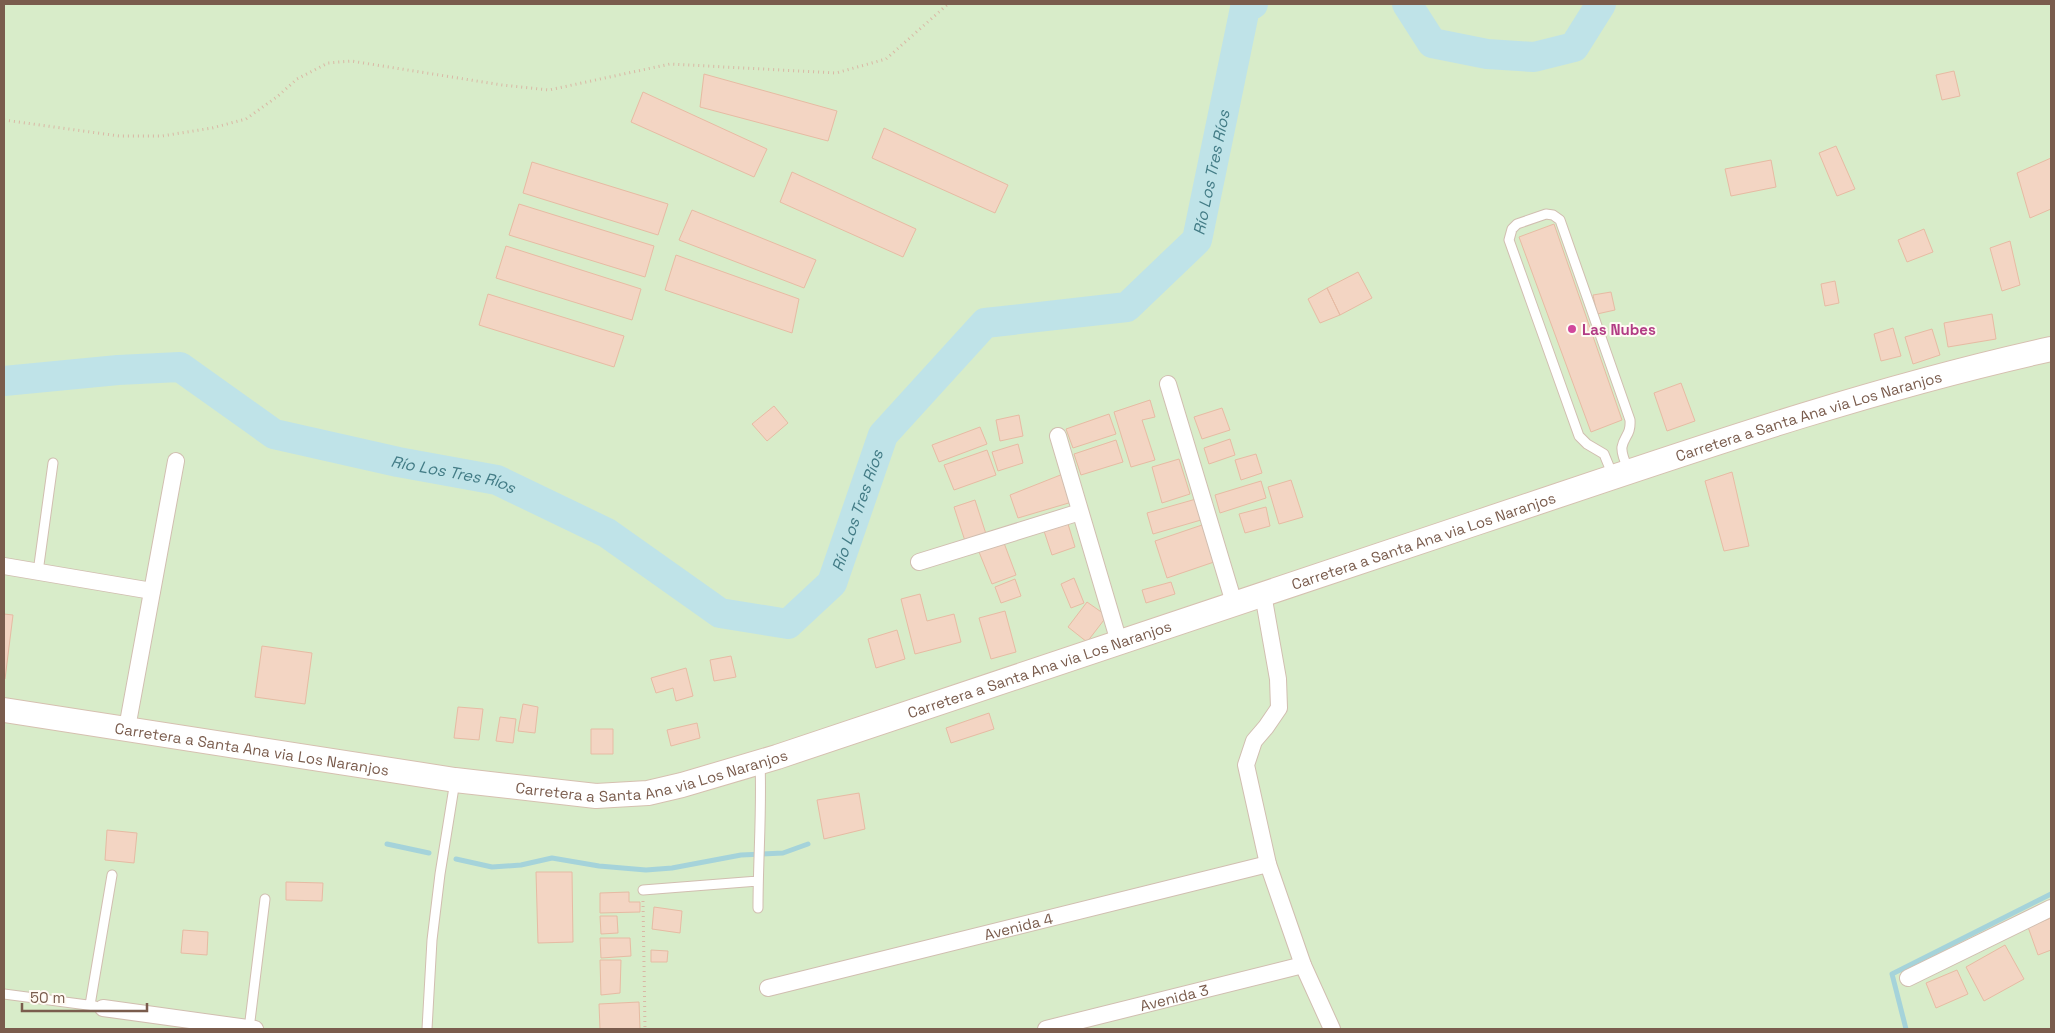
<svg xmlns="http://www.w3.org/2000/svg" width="2055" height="1033" font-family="'Space Grotesk',sans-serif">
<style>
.green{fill:#d8ecc9}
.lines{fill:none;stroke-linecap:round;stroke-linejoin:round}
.stream{stroke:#a5d3da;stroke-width:5}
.river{stroke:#bfe3e8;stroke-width:30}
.building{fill:#f3d5c3;stroke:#e6bba3}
.lane-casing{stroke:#d1beb0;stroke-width:11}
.street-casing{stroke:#d1beb0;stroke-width:18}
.secondary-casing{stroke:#d6c0b0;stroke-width:26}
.path{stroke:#d9b8a5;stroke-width:3;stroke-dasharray:1 4;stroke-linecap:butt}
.lane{stroke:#fff;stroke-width:9}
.street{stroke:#fff;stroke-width:16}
.secondary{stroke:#fff;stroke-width:24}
.hotel-dot{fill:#d1479c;stroke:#fffaf3;stroke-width:2}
.labels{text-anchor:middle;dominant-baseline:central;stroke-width:4;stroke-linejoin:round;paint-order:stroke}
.hotel-label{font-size:15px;font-weight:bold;fill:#b23c85;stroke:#fffaf3;text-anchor:start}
.street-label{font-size:15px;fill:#7a5c4d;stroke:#fffaf3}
.water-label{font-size:16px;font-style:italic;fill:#437c86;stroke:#fffaf3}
</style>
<rect width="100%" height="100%" fill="#fdf6ec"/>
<path class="green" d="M4,4H2051V1029H4Z"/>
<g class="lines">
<path class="stream" d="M387,844L429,853
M456,859L492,867L521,865L552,858L599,866L646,870L672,868L741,855L783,853L808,844
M1906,1029L1892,974L2051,894"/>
<g class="river">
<path d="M1407,4L1432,43L1487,54L1534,57L1574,47L1601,4"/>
<path id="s1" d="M4,381L118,370L180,367L274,434L398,462L497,480L607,533L720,613L788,624L832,583L883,435L985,323L1127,307L1197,240L1245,8L1253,4"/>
</g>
</g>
<path class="building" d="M1954,71L1960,96L1942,100L1936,75Z
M704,74L837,111L828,141L700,107Z
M643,92L767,149L754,177L631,122Z
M884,128L1008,185L995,213L872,158Z
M1836,146L1855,189L1837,196L1819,153Z
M2051,158V209L2030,218L2017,173Z
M1771,160L1776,187L1731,196L1725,169Z
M532,162L668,204L658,235L523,193Z
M792,172L916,229L903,257L780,202Z
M519,204L654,246L645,277L509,235Z
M692,210L816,260L804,288L679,240Z
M1554,224L1622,420L1591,432L1519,237Z
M1924,229L1933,252L1907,262L1898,240Z
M2010,241L2020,285L2002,291L1990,248Z
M506,246L641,289L632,320L496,278Z
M676,255L799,299L792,333L665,290Z
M1358,272L1372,298L1340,315L1327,288Z
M1835,281L1839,303L1825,306L1821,284Z
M1327,288L1340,315L1320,323L1308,299Z
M1611,292L1615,310L1597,314L1593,295Z
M488,294L624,336L614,367L479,325Z
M1992,314L1996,339L1948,347L1944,323Z
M1893,328L1901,356L1881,361L1874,334Z
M1932,329L1940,355L1913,364L1905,337Z
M1681,383L1695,421L1667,431L1654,393Z
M1150,400L1155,417L1142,420L1155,460L1131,467L1114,412Z
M774,406L788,423L767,441L752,424Z
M1222,408L1230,430L1202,439L1194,417Z
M1109,414L1116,434L1073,448L1066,429Z
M1019,415L1023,436L1000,441L996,420Z
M980,427L987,444L939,462L932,445Z
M1230,439L1235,455L1209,464L1204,448Z
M1116,440L1123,462L1081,475L1074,454Z
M1018,444L1023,463L998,471L992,452Z
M987,450L996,475L954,490L944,465Z
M1256,454L1262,473L1241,480L1235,460Z
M1179,459L1190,494L1162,503L1152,467Z
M1732,472L1749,546L1724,551L1705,481Z
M1063,474L1072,502L1018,518L1010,495Z
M1291,480L1303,517L1279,524L1268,487Z
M1261,481L1266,498L1220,513L1215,495Z
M1196,499L1201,520L1153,534L1147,513Z
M975,500L986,534L965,541L954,507Z
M1266,507L1270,526L1245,533L1239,514Z
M1068,524L1075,547L1052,555L1044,531Z
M1202,525L1214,562L1167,578L1155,541Z
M1004,543L1016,575L992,584L979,552Z
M1074,578L1084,603L1071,608L1061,584Z
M1015,579L1021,596L1001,603L995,587Z
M1171,582L1175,594L1146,603L1142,590Z
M920,594L927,621L954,614L961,642L915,654L901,599Z
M1087,602L1107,616L1087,642L1068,627Z
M1005,611L1016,652L991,659L979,618Z
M4,614L13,615L5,679H4Z
M897,630L905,659L876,668L868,639Z
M262,646L312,653L305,704L255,697Z
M731,656L736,677L714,681L710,660Z
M686,668L693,696L676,701L673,688L656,693L651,678Z
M523,704L538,707L535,733L518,731Z
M458,707L483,709L479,740L454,738Z
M989,713L994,729L951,743L946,728Z
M500,717L516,719L513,743L496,741Z
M697,723L700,738L671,746L667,730Z
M591,729H613V754H591Z
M859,793L865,829L824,839L817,800Z
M107,830L137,833L134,863L105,860Z
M536,872H572L573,942L538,943Z
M286,882L323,883L322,901L286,900Z
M629,892V902H640V912L600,913V893Z
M654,907L682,911L680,933L652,929Z
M600,916H617L618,933L601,934Z
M2051,918V950L2038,955L2028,927Z
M183,930L208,932L207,955L181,953Z
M600,938H630L631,956L601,958Z
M2005,945L2024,979L1984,1001L1966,967Z
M651,950L668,951L667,962H651Z
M600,960H621L620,993L601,995Z
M1957,970L1968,994L1936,1008L1926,983Z
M639,1002L640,1029H600L599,1004Z"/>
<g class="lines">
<defs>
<path id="lane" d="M1613,476L1604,454L1587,444L1579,436L1509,240L1512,229L1517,224L1546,214L1553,215L1560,220L1630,420C1631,435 1624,436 1622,447C1621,454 1626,464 1629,471
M38,572L53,463
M643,890L758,881
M758,908C758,859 762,811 760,762
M4,994L95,1006
M90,1005L112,875
M249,1029L265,899
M427,1029L432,940L440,874L455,781"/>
<g id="street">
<path d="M1168,384L1234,603"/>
<path d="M1058,436L1119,642"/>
<path d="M919,562L1080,512"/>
<path d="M4,566L152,591"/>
<path d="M1263,594L1278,679L1279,708L1266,727L1254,741L1246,765L1268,864L1303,965L1332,1029"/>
<path d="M127,728L176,461"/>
<path d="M1908,978L2051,908"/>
<path id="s2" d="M768,988L1268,864"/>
<path d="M103,1008L255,1029"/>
<path id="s3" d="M1046,1029L1303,965"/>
</g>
<g id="secondary">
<path id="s4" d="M4,710L455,780L596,796L648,793L682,785L777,757C1011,678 1245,600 1479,522C1668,459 1856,392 2051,349"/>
</g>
</defs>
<use href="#lane" class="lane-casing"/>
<use href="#street" class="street-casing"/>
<use href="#secondary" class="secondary-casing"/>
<path class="path" d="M4,120L119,136H162L212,128L246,119L278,96L297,79L328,63L351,61L502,85L549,90L670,64L836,73L886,59L948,4
M643,901L645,1029"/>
<use href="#lane" class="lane"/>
<use href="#street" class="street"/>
<use href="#secondary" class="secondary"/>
</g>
<circle class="hotel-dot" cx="1572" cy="329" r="5"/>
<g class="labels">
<g class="hotel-label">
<text x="1582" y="329">Las Nubes</text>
</g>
<g class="street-label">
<text stroke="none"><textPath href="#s4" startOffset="1871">Carretera a Santa Ana via Los Naranjos</textPath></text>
<text stroke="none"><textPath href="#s4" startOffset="1466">Carretera a Santa Ana via Los Naranjos</textPath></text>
<text stroke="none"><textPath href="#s4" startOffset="1061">Carretera a Santa Ana via Los Naranjos</textPath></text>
<text stroke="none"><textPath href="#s4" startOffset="251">Carretera a Santa Ana via Los Naranjos</textPath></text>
<text stroke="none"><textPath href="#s4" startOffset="656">Carretera a Santa Ana via Los Naranjos</textPath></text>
<text stroke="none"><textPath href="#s2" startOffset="258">Avenida 4</textPath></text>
<text stroke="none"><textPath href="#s3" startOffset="132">Avenida 3</textPath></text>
</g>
<g class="water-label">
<text stroke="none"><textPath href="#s1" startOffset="1526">Río Los Tres Ríos</textPath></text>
<text stroke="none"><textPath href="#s1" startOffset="476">Río Los Tres Ríos</textPath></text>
<text stroke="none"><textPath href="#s1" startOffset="986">Río Los Tres Ríos</textPath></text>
</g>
</g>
<rect width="2055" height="1033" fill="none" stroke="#7a5c4d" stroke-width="10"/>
<path d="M22 1003v8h125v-8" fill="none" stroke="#7a5c4d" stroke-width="2.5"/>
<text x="30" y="1003" font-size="15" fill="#7a5c4d" stroke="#fffaf3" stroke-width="4" paint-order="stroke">50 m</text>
</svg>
